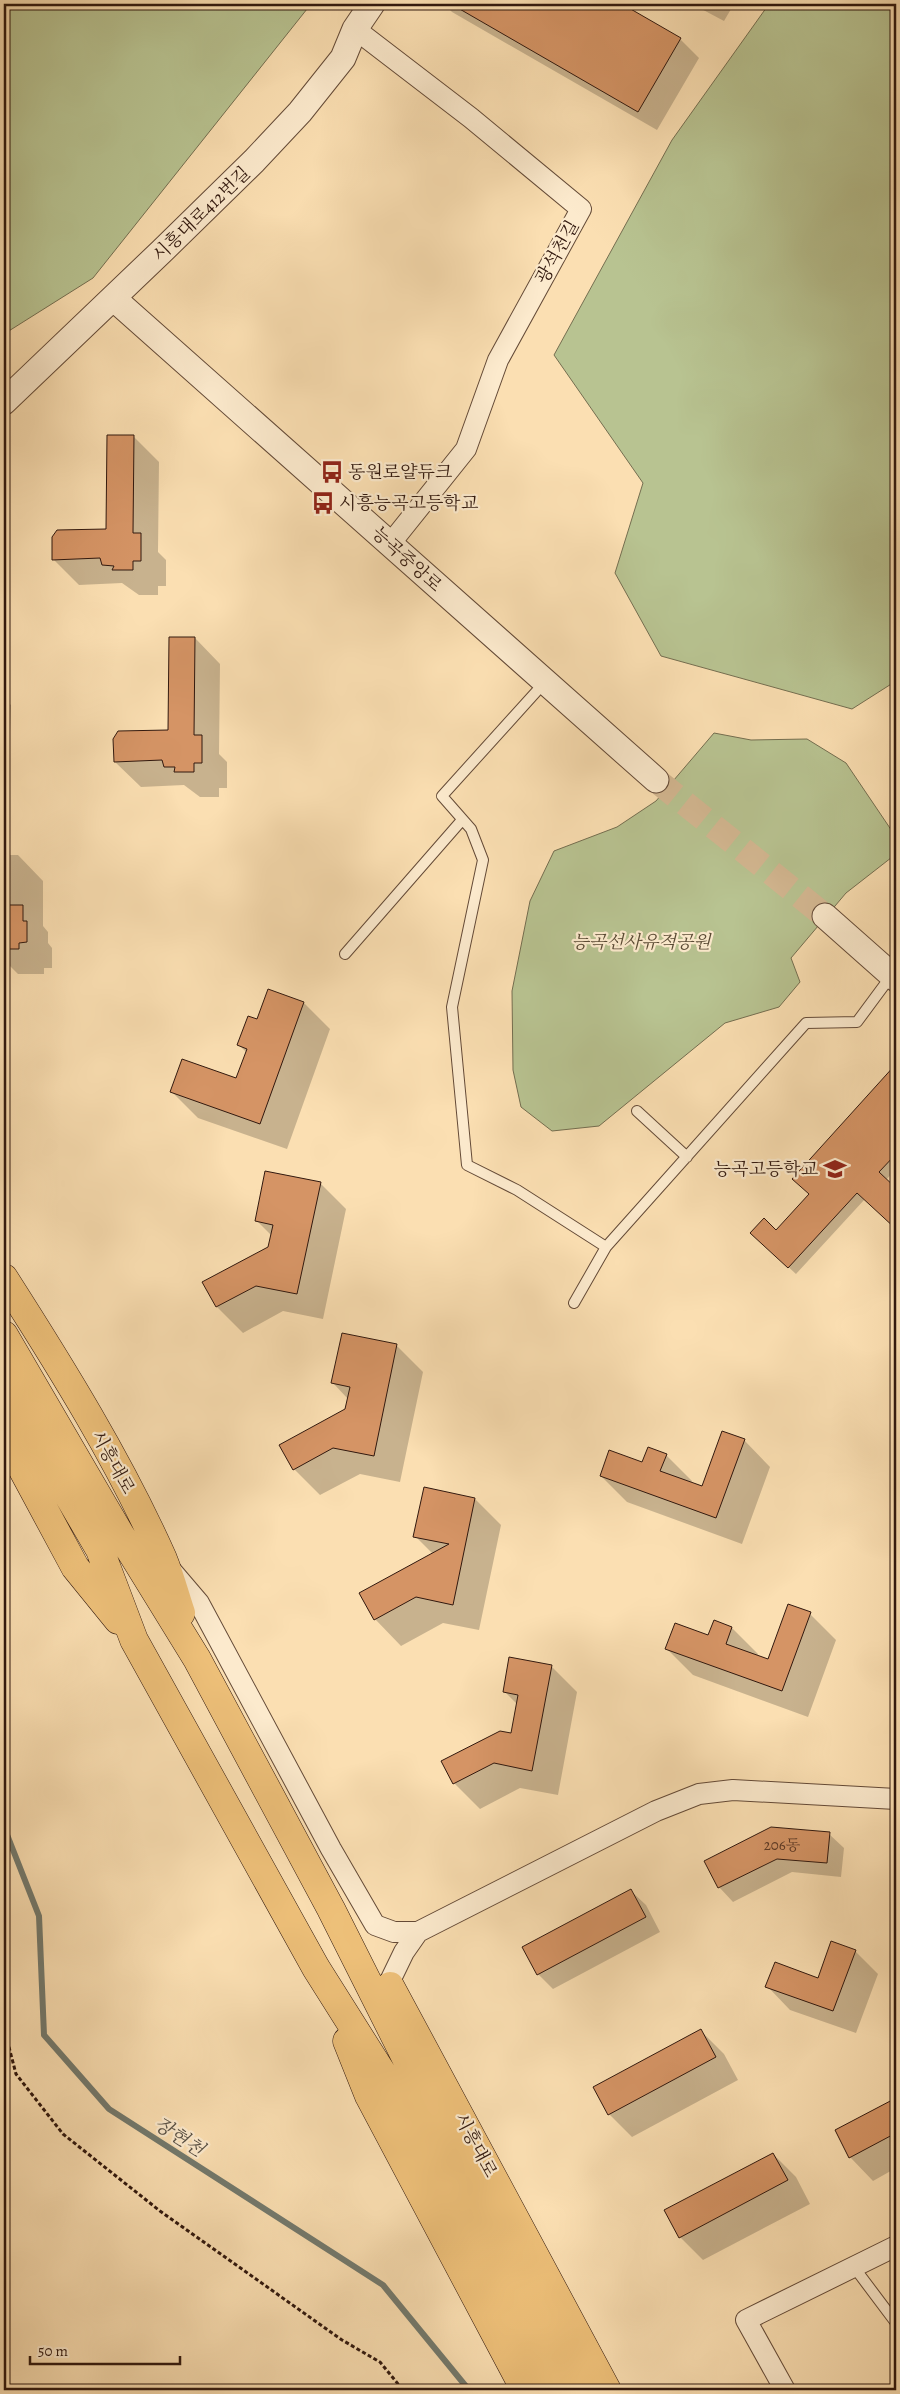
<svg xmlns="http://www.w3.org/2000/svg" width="900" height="2394" font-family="Alegreya,'Noto Serif KR',serif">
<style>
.green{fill:#b8c391;stroke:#746e50}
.shadow{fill:#0003}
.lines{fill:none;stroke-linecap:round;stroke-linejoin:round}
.stream{stroke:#737a6e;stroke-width:6}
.building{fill:#d59465;stroke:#31180e}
.tertiary-tunnel{stroke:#d3b791;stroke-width:25;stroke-dasharray:25 12;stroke-linecap:butt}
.service-casing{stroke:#644a37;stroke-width:12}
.minor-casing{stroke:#644a37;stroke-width:22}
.tertiary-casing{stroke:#644a37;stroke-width:27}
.primary-casing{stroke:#31180e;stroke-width:29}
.path{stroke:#31180e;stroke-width:3;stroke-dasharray:4 2.5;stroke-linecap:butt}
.service{stroke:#fceacd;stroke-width:10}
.minor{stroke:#fceacd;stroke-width:20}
.tertiary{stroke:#fceacd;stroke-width:25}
.primary{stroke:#eec079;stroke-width:28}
.labels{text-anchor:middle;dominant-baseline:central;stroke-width:4.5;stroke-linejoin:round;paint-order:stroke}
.number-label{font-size:15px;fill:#5a3724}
.street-label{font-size:18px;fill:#31180e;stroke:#fceacd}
.poi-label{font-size:18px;fill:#31180e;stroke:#fceacd;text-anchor:start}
.park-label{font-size:18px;font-style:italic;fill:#5a4b35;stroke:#fceacd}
.water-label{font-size:19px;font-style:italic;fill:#585146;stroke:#fceacd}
</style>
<rect width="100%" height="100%" fill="#fbdfb2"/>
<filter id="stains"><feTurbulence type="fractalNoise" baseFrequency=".004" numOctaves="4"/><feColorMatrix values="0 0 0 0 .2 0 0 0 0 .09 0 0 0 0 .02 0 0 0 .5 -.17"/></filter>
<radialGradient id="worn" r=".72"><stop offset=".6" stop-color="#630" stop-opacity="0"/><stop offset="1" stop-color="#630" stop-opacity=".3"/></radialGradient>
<path class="green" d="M4,4H311L93,278L4,334Z
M769,4H896V681L852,709L661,656L615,573L643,483L554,355L672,140Z
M714,733L751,740L807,739L846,763L896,837V854L846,893L791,958L800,982L779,1007L725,1023L599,1126L552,1131L521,1107L513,1070L512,991L530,901L554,851L617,827L656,801Z"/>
<path class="shadow" d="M444,4H624L623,6L680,39L699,58L657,130L452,12Z
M692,4H734L724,21Z
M133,436L159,462L158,552L166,560V586H158V595H139L122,583L79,585L54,560L108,530Z
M195,638L220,664L219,754L227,762V788H219V797H200L184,785L141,787L115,762L169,732Z
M4,698L11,705L10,732H4Z
M896,800V815L890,804Z
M4,855H18L43,881V926L48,932V943L52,948V968H44V974H18L8,964H4Z
M304,1003L330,1029L287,1149L198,1118L172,1092L237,1080L247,1053L239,1045L258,1021Z
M892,1071L896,1075V1169L886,1180L896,1189V1228L865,1199L796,1274L759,1240L776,1231L810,1194Z
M320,1183L346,1209L323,1319L283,1311L243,1333L217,1307L269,1247L272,1236L256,1220Z
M343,1334L397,1346L423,1372L400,1482L360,1474L320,1495L294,1469L346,1410L348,1399L333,1383Z
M744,1440L770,1467L742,1544L627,1502L601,1476L666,1455L692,1481L691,1483L703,1488Z
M475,1499L501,1525L479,1630L443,1623L401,1646L375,1619L433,1554L415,1536Z
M810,1614L836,1640L808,1717L693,1675L667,1649L709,1636L714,1621L732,1628L758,1654L757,1656L769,1660Z
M552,1667L577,1692L558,1795L520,1788L480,1809L454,1783L512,1734L518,1705L504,1691Z
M829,1834L844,1848L841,1877L792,1872L733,1902L719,1887Z
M631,1891L646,1905L660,1932L553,1989L538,1974Z
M855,1951L878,1974L856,2033L790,2010L767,1986L818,1980Z
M701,2031L724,2054L738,2080L632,2137L609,2114Z
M896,2099V2168L873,2181L850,2157L836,2131Z
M773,2154L796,2177L810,2204L703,2260L680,2237L666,2211Z"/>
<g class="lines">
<path class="stream" d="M4,1827L39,1916L44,2035L109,2109L383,2285L469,2390"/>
</g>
<path class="building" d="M451,4H622L681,38L638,112Z
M107,435H134L133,533H141V561H133V570H112L114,566L102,565L100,558L52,560V537L57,530L106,529Z
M169,637H195L194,735H202V763H194V772H174L175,767H164L162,760L114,762L113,739L118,731L168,730Z
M4,905H23V921H27V942L19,943V949H4Z
M268,989L304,1002L260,1124L170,1092L182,1059L236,1078L247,1049L237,1045L248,1016L257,1019Z
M896,1064V1154L879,1172L896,1188V1229L857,1193L788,1268L750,1233L764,1218L776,1230L809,1194L792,1179Z
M265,1171L321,1182L297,1294L256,1286L216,1307L202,1282L268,1247L273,1225L255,1221Z
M342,1333L397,1344L374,1456L333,1448L293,1470L279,1445L345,1409L350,1387L331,1383Z
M722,1431L745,1439L716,1518L600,1476L609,1450L642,1462L648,1447L667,1454L660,1471L702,1486Z
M424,1487L475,1498L453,1605L416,1597L374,1620L359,1593L449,1544L413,1537Z
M788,1604L811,1612L782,1691L665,1649L675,1623L708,1635L714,1620L732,1627L726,1644L768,1659Z
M509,1657L552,1665L532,1771L494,1763L453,1784L441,1761L500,1731L511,1733L518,1695L503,1692Z
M771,1827L830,1832L827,1863L777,1859L718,1888L704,1861Z
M631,1889L646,1917L537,1975L522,1947Z
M831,1941L856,1950L833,2011L765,1987L775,1962L818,1978Z
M701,2029L716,2057L608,2115L593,2087Z
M896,2098V2133L849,2158L835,2130Z
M773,2153L788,2180L679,2238L664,2210Z"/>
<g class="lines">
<path class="tertiary-tunnel" d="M656,780L825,916"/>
<defs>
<path id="service" d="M545,682L442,796L471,829L483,860L452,1007L467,1165L517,1190L606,1247
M345,954L462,820
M637,1111L687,1157
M574,1303L606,1247L806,1023L857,1022L891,976
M854,2267L896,2323"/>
<path id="minor" d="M355,29L471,118L581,209L498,360L466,449L390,544
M170,1569L199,1603L331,1849L375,1925L394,1932H418L404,1952L389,1983
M418,1932L656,1811L699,1794L733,1790L896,1799
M785,2390L746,2320L896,2246"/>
<path id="tertiary" d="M113,298L656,780
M4,402L162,251L254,161L300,112L343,58L355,29L372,4
M825,916L896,979"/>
<path id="primary" d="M4,1278C61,1367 120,1462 163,1559C170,1576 175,1595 181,1613
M4,1335L120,1534L197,1659L331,1909L420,2086L580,2390
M4,1385L100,1550L134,1640L316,1968L398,2098L555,2390
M4,1435L75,1567L118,1620
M390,1986L607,2390
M347,2041L369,2096L525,2390"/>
</defs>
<use href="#service" class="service-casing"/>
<use href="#minor" class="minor-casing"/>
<use href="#tertiary" class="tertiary-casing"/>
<use href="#primary" class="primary-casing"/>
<path class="path" d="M4,2028L16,2074L63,2134L160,2211L342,2340L380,2362L403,2390"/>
<use href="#service" class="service"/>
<use href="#minor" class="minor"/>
<use href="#tertiary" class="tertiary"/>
<use href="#primary" class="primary"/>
</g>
<defs>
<symbol id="bus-bare" viewBox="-9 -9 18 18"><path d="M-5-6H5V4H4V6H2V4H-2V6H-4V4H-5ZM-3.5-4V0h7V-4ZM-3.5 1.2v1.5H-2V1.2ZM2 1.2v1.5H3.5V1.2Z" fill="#8f2418" stroke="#fceacd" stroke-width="2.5" paint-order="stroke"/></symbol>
<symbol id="school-bare" viewBox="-9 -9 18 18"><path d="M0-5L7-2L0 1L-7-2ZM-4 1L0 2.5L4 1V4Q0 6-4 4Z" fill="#8f2418" stroke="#fceacd" stroke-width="2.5" paint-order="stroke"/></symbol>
</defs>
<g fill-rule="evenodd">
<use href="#bus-bare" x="316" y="456" width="32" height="32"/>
<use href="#bus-bare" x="307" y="487" width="32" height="32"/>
<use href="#school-bare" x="819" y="1153" width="32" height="32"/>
</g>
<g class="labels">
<g class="number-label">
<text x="782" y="1845">206동</text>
</g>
<g class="street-label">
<text transform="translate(201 214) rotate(-44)">시흥대로412번길</text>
<text transform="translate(557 252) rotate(-61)">광석천길</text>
<text transform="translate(407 559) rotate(42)">능곡중앙로</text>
<text transform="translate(113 1462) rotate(61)">시흥대로</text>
<text transform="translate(476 2145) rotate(62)">시흥대로</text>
</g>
<g class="poi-label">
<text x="348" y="472">동원로얄듀크</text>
<text x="339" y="503">시흥능곡고등학교</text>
<text x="818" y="1169" text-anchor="end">능곡고등학교</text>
</g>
<g class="park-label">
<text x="641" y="942">능곡선사유적공원</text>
</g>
<g class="water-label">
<text transform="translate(179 2137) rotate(33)">장현천</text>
</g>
</g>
<rect width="900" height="2394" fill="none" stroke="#fbdfb2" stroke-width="20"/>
<rect x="5" y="5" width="890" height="2384" fill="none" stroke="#31180e" stroke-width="2.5"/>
<rect x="10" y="10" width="880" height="2374" fill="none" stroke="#31180e"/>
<path d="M30 2356v8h150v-8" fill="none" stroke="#31180e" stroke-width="2.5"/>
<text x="38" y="2356" font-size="15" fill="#31180e" stroke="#fceacd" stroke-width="4" paint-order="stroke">50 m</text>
<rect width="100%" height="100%" filter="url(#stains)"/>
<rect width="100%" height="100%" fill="url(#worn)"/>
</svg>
